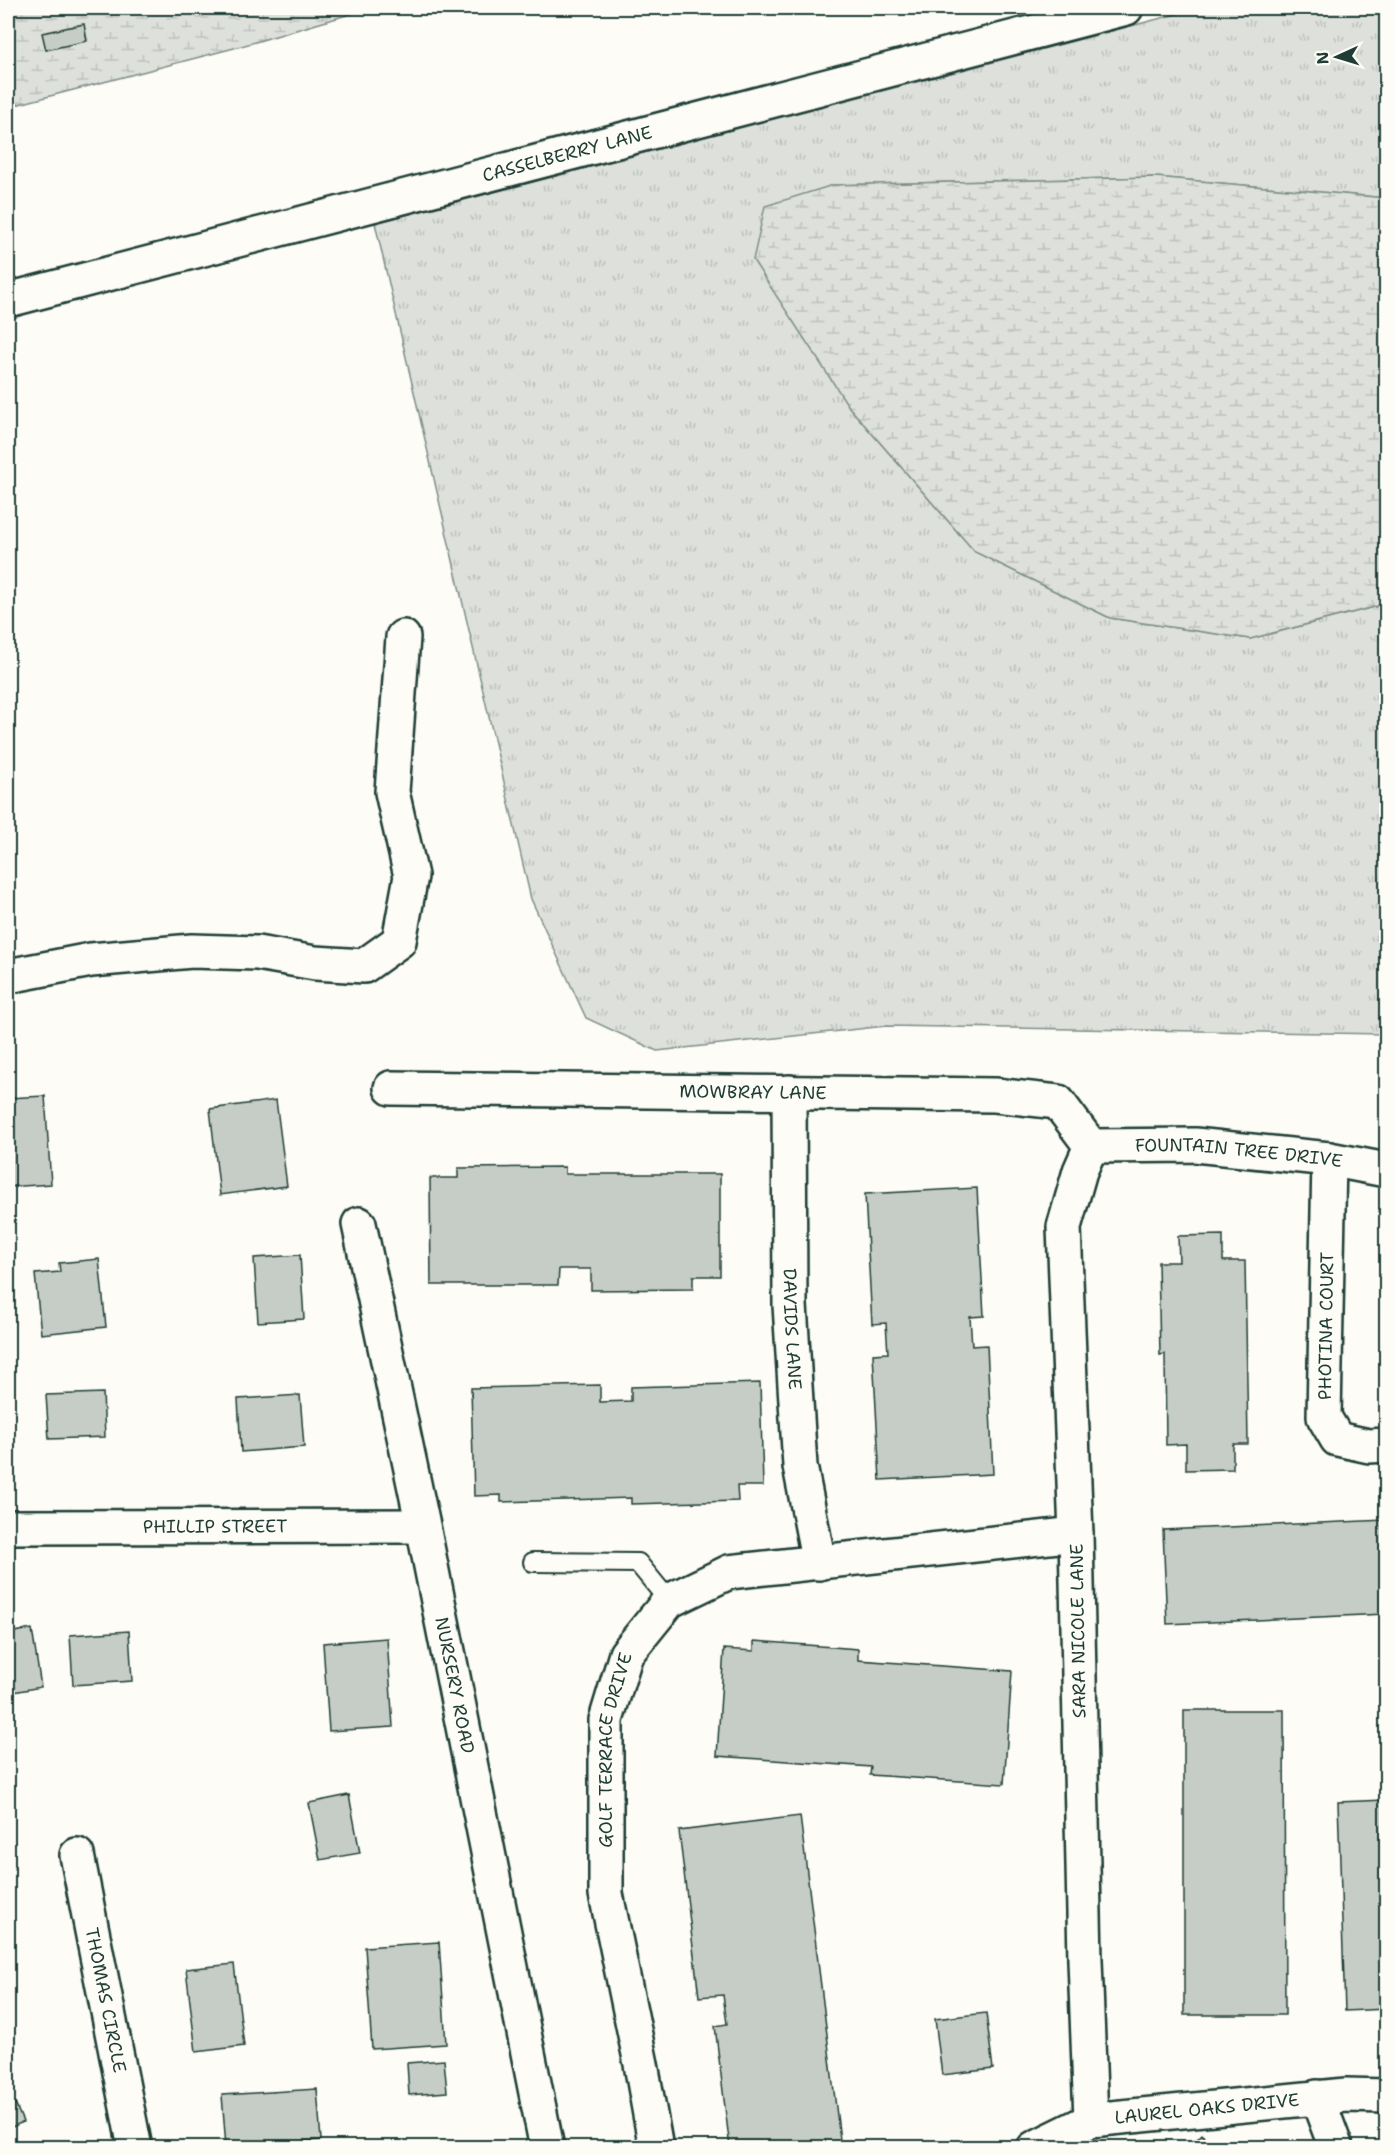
<svg xmlns="http://www.w3.org/2000/svg" width="1394" height="2155" font-family="'Shantell Sans',sans-serif">
<style>
.grass{fill:url(#grass-tufts);stroke:#7e8e88;stroke-width:1.5}
.wetland{fill:url(#wetland-marsh);stroke:#7e8e88;stroke-width:1.5}
.building{fill:#c6cdc7;stroke:#1f3d34;stroke-width:1.5}
.lines{fill:none;stroke-linecap:round;stroke-linejoin:round}
.lane-casing{stroke:#1f3d34;stroke-width:22}
.street-casing{stroke:#1f3d34;stroke-width:38}
.lane{stroke:#fdfcf7;stroke-width:18}
.street{stroke:#fdfcf7;stroke-width:33}
.labels{text-anchor:middle;dominant-baseline:central;stroke-width:4.5;stroke-linejoin:round;paint-order:stroke}
.street-label{font-size:18px;fill:#1f3d34;stroke:#fdfcf7}
</style>
<defs>
<pattern id="grass-tufts" width="24" height="20" patternUnits="userSpaceOnUse" patternTransform="scale(1.5)"><rect width="24" height="20" fill="#dde0db"/><path d="M3 7l-1-3M5 7V3M7 7l1-3M15 17l-1-3M17 17v-4M19 17l1-3" fill="none" stroke="#bdc1bd"/></pattern>
<pattern id="wetland-marsh" width="20" height="14" patternUnits="userSpaceOnUse" patternTransform="scale(1.5)"><rect width="20" height="14" fill="#dde0db"/><path d="M1 5h8M5 5V1M11 12h8M15 12V8" fill="none" stroke="#bdc1bd"/></pattern>
</defs>
<rect width="100%" height="100%" fill="#fdfcf7"/>
<filter id="ink" filterUnits="userSpaceOnUse"><feTurbulence type="fractalNoise" baseFrequency=".0167" numOctaves="2"/><feDisplacementMap in="SourceGraphic" scale="12" xChannelSelector="R" yChannelSelector="G"/><feConvolveMatrix kernelMatrix="1 2 1 2 8 2 1 2 1" color-interpolation-filters="sRGB"/></filter>
<g filter="url(#ink)">
<path class="grass" d="M1200,8H1386V198L1155,177L833,185L849,407L975,552L1110,618L1250,639L1378,606L1386,602V1034L886,1026L657,1051L586,1018L531,899L375,223Z"/>
<path class="wetland" d="M8,8H371L238,47L8,107Z
M1155,177L1386,198V602L1378,606L1250,639L1110,618L975,552L849,407L753,260L765,206L833,185Z"/>
<path class="building" d="M84,24L87,41L46,50L42,33Z
M45,1096L51,1184L8,1187V1098Z
M276,1100L287,1186L220,1195L210,1109Z
M565,1167V1174H720V1276H693V1289L591,1290V1269H559L558,1285H431L430,1178H458V1168Z
M977,1188L984,1316L970,1317L972,1346L987,1345L993,1474L880,1480L873,1354L888,1353L886,1323L872,1324L865,1194Z
M1223,1235V1261H1245L1248,1444H1233V1469L1186,1470V1444L1166,1445L1165,1354L1160,1355L1158,1262H1179L1178,1236Z
M300,1255L304,1319L258,1322L254,1258Z
M99,1259L106,1327L41,1334L35,1274L60,1272L59,1263Z
M760,1383L763,1486H737L738,1501L631,1504V1498L501,1502V1495L474,1496L471,1388L600,1385V1402L631,1401V1387Z
M103,1393L105,1437L49,1439L46,1395Z
M300,1395L304,1447L241,1452L238,1399Z
M1386,1520V1614L1167,1624L1163,1530Z
M32,1629L41,1687L8,1693V1633Z
M129,1631L132,1681L73,1685L70,1635Z
M387,1638L393,1727L329,1731L323,1643Z
M754,1641L858,1649V1660L1012,1671L1004,1784L870,1775L871,1767L717,1756L724,1649L754,1651Z
M1184,1710H1284L1285,2015H1184Z
M349,1795L360,1853L320,1860L309,1803Z
M1386,1800V2009L1345,2011L1338,1802Z
M800,1816L841,2148H730L715,2026L727,2024L723,1995L699,1997L679,1831Z
M439,1942L446,2044L372,2049L365,1947Z
M234,1964L244,2046L196,2052L186,1969Z
M986,2013L993,2069L942,2075L935,2019Z
M444,2060L447,2092L409,2095L407,2063Z
M8,2087L23,2122L8,2129Z
M317,2089L321,2140L226,2147L222,2095Z
M1202,2134L1214,2148H1188Z"/>
<g class="lines">
<defs>
<path id="lane" d="M533,1562L638,1563L669,1601"/>
<g id="street">
<path id="s1" d="M8,300L1126,8"/>
<path d="M8,976L91,960L192,951L257,953L315,963L364,966L399,941L411,876L392,792L403,637"/>
<path id="s2" d="M391,1088L995,1095L1058,1102L1091,1146"/>
<path id="s3" d="M789,1092L790,1305L800,1466L819,1563"/>
<path id="s4" d="M1091,1146L1195,1145L1329,1159L1386,1170"/>
<path d="M1329,1159L1324,1417L1337,1439L1369,1446L1386,1445"/>
<path id="s5" d="M359,1224L423,1526L547,2148"/>
<path id="s6" d="M8,1527L423,1526"/>
<path id="s7" d="M77,1855L135,2148"/>
<path d="M1317,2097L1336,2148"/>
<path d="M1091,2120L1085,1960L1076,1534L1064,1227L1080,1171L1091,1146"/>
<path id="s8" d="M656,2148L641,2064L606,1894V1720L626,1654L669,1601L729,1572L1076,1534"/>
<path id="s9" d="M1034,2148L1091,2120L1346,2095L1386,2096"/>
</g>
</defs>
<use href="#lane" class="lane-casing"/>
<use href="#street" class="street-casing"/>
<use href="#lane" class="lane"/>
<use href="#street" class="street"/>
</g>
</g>
<g class="labels">
<g class="street-label">
<text stroke="none"><textPath href="#s1" startOffset="578">CASSELBERRY LANE</textPath></text>
<text stroke="none"><textPath href="#s2" startOffset="362">MOWBRAY LANE</textPath></text>
<text stroke="none"><textPath href="#s4" startOffset="148">FOUNTAIN TREE DRIVE</textPath></text>
<text transform="translate(1326 1326) rotate(-89)">PHOTINA COURT</text>
<text stroke="none"><textPath href="#s3" startOffset="237">DAVIDS LANE</textPath></text>
<text stroke="none"><textPath href="#s6" startOffset="207">PHILLIP STREET</textPath></text>
<text transform="translate(1078 1631) rotate(-91)">SARA NICOLE LANE</text>
<text stroke="none"><textPath href="#s5" startOffset="471">NURSERY ROAD</textPath></text>
<text stroke="none"><textPath href="#s8" startOffset="404">GOLF TERRACE DRIVE</textPath></text>
<text stroke="none"><textPath href="#s7" startOffset="148">THOMAS CIRCLE</textPath></text>
<text stroke="none"><textPath href="#s9" startOffset="180">LAUREL OAKS DRIVE</textPath></text>
</g>
</g>
<rect width="1394" height="2155" fill="none" stroke="#fdfcf7" stroke-width="30"/>
<rect x="15" y="15" width="1364" height="2125" fill="none" stroke="#1f3d34" stroke-width="2" filter="url(#ink)"/>
<g transform="translate(1337 57) rotate(266)" stroke="#fdfcf7" stroke-width="4.5" paint-order="stroke">
<path d="M0-4.5L10 22L0 15L-10 22Z" fill="#1f3d34"/>
<text y="-9" font-size="16" font-weight="bold" text-anchor="middle" fill="#1f3d34">N</text>
</g>
</svg>
